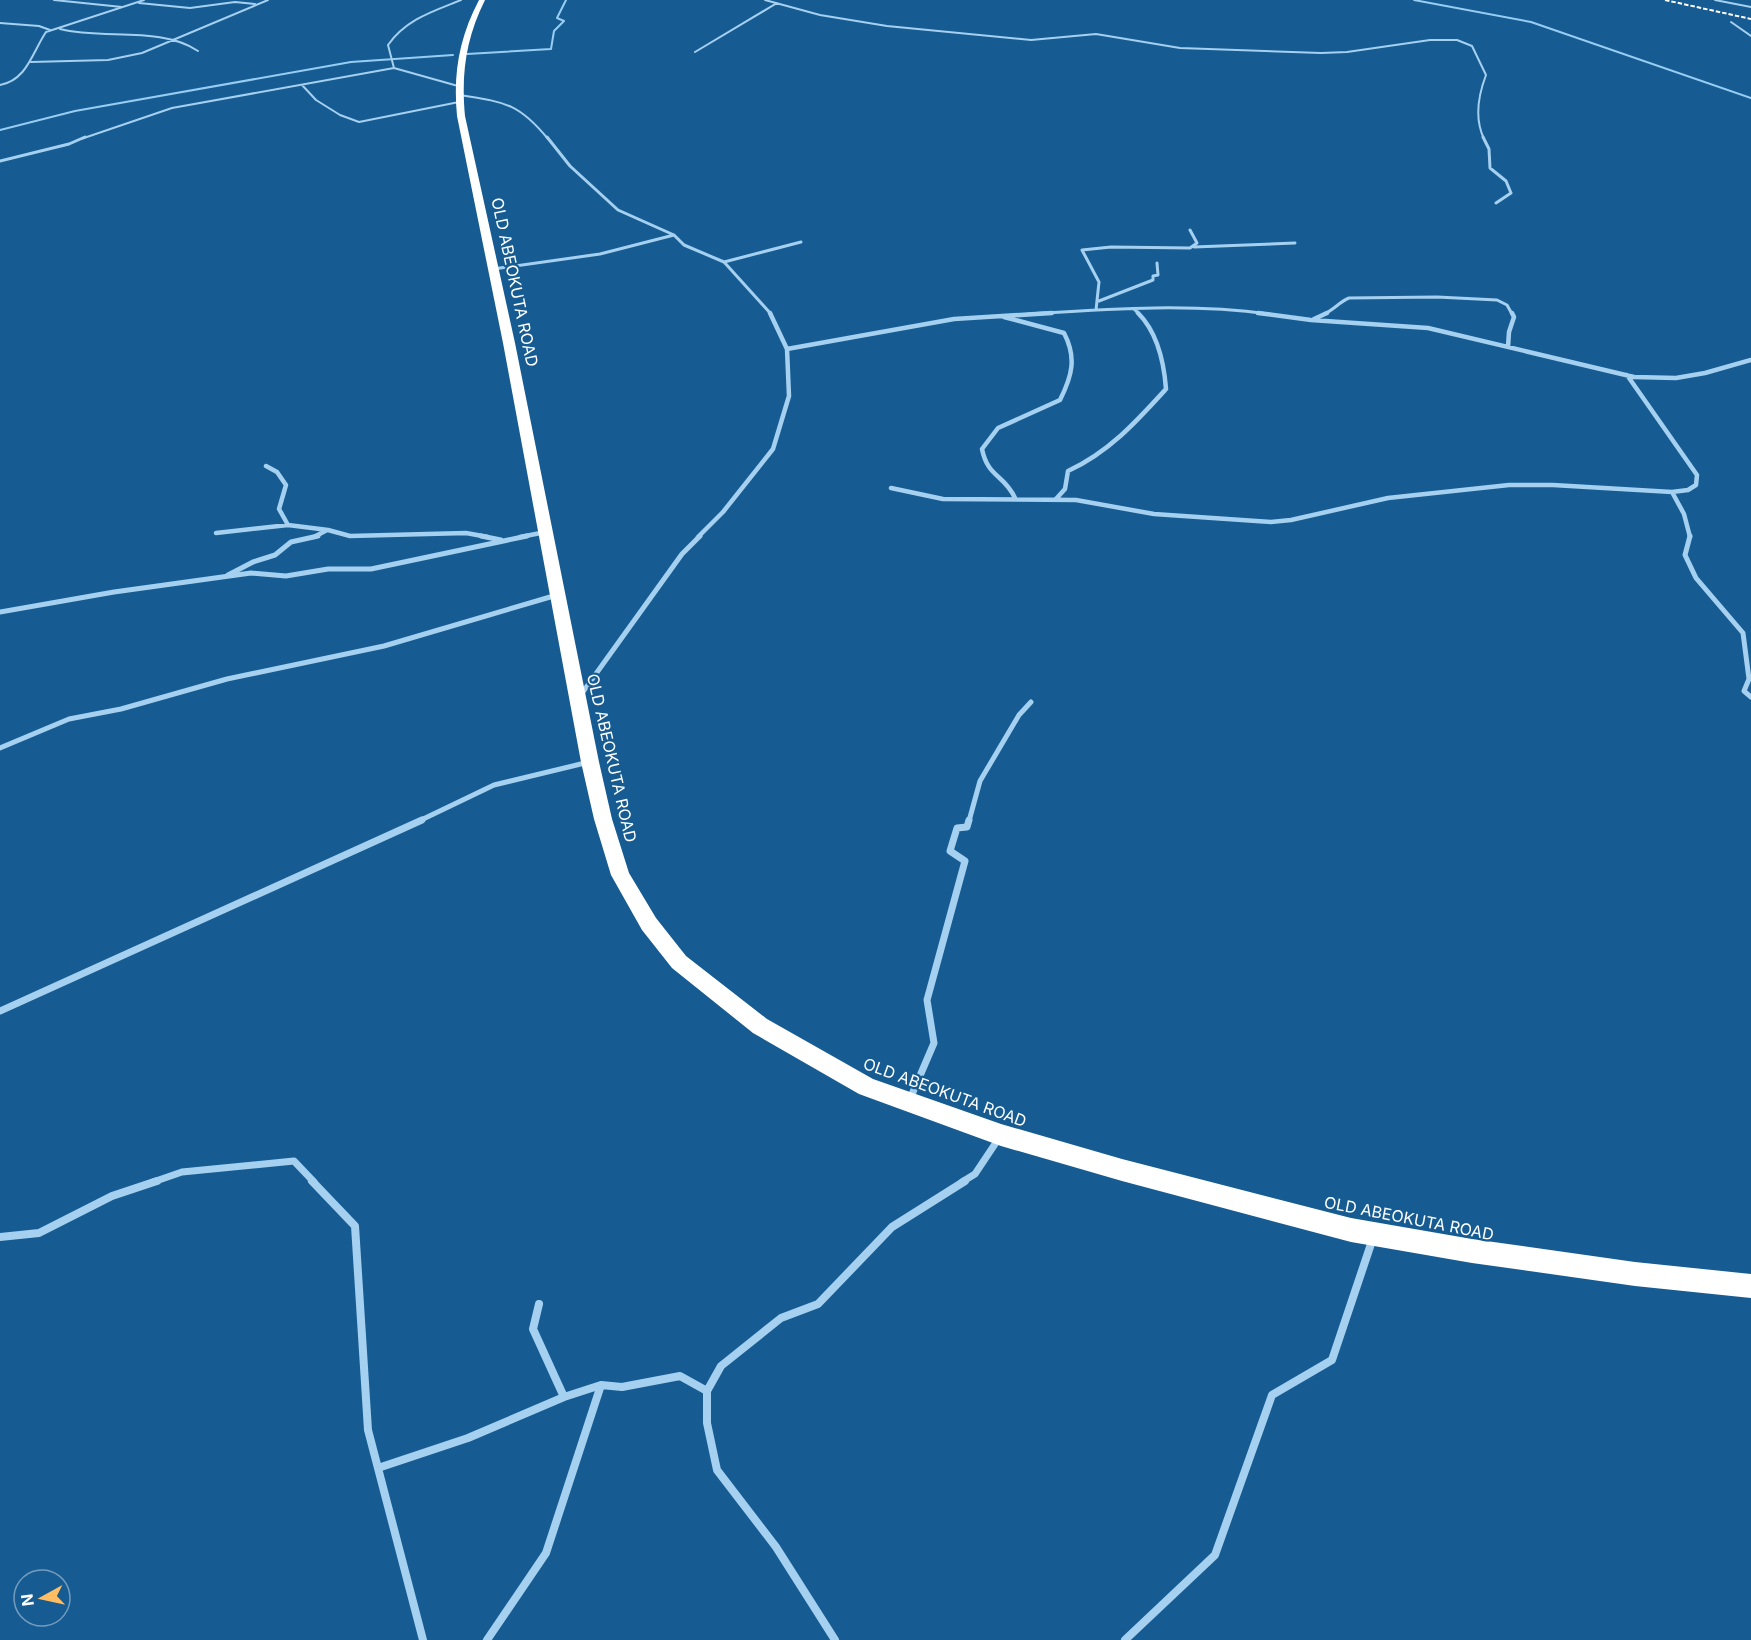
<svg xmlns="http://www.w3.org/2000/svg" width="1751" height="1640" font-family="Inter,sans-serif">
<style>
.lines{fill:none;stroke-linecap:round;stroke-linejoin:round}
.stream{stroke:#97cdf3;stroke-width:2}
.street-far5{stroke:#a5d0f0;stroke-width:2}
.street-far4{stroke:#a5d0f0;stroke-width:3}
.street-far3{stroke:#a5d0f0;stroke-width:4.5}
.street-far2{stroke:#a5d0f0;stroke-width:5}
.street-far1{stroke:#a5d0f0;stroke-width:7}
.street{stroke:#a5d0f0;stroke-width:8}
.highway{fill:#fff;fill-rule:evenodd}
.rail{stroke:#fff;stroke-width:2;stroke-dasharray:4.5 2;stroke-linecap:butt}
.labels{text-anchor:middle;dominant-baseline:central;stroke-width:4.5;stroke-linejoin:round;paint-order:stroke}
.street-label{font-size:16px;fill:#fff;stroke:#165c92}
</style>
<rect width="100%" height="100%" fill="#165c92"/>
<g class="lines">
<path class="stream" d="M1414,0L1531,22L1751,98
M467,54L551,49L554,31L564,21L557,18L566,0
M0,130L75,111L351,62L453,55"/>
<path class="street-far5" d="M54,0L122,7
M765,0L820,15L887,26L1031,40L1096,34L1180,48L1321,53L1347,52L1430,40H1457L1472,46L1486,75C1478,96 1474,118 1484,139
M1715,0L1751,7
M139,3L190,8L235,2L255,4
M1731,22L1751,36
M0,23L39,26L50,30
M60,29C102,40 162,26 198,51
M695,52L777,3
M31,62L108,60L142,53L268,0
M394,68L388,45C406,19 434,11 461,0
M0,85C27,80 32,53 46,32L144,0
M302,85L316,100L340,115L359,122L459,102
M459,95C503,102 518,102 548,139
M81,139L172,108L394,68L458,86"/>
<path class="street-far4" d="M547,137L570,166L618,210L674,235L684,245L724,262L771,314
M1483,137L1489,149L1490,168L1506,181L1511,193L1496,203
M0,161L69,144L85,137
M1194,247L1295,243
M724,262L801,242
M493,269L600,254L674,235
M1099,301L1153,280V276L1158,275L1157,263
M1134,309L1139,314
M1096,310L1099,282L1082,250L1111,247L1190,248L1197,243L1190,230
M1028,314C1108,309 1190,303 1269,314
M1324,314C1334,310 1339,302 1349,298L1437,297L1497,300L1507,305L1512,314"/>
<path class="street-far3" d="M1258,313L1311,320L1428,328L1634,377L1676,378L1705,373L1751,360
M1004,317L1064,333C1077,358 1072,376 1060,400L998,428L982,449C988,478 1004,474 1015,498
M1314,319L1327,313
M1508,347L1509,332L1514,317L1512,313
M787,349L954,319L1052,313
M1627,375L1697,475L1696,485L1688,490L1672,492L1684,514L1690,537
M266,466L277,472L286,485L279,509L288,525
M891,488L943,499L1076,500L1154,514L1271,522L1291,520L1388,498L1509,485H1553L1672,492
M1056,499L1065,489L1068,471C1109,452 1136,422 1166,389C1164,362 1158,333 1138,313
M216,533L288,525L328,530L350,536L466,533L488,537
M314,537L327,530
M520,537L546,532
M698,537L723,512L773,449L789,396L787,349L770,313"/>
<path class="street-far2" d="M481,536L501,540
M1690,536L1685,555L1696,578L1743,633L1749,679L1744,691L1751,697
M228,575L253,562L275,555L291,542L318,536
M0,612L114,592L251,573L286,576L328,569H371L527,536
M580,696L682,554L700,536
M0,748L69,719L121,709L227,679L384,646L557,595
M419,821L494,785L589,762
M969,821L980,781L1019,715L1031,702"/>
<path class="street-far1" d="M0,1011L422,820
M910,1099L934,1043L927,1000L965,861L950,851L957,828L967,827L969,820
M153,1182L182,1172L294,1161L314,1182
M962,1182L975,1174L999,1138"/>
<path class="street" d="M312,1181L355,1226L368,1430L423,1640
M0,1237L39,1233L112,1196L157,1181
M539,1304L533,1329L564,1397
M378,1468L468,1438L564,1397L601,1385L622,1387L680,1376L707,1391
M487,1640L546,1553L601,1385
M835,1640L776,1547L717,1470L707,1423V1391L721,1366L781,1318L818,1304L892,1227L965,1181
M1125,1640L1215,1555L1272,1395L1332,1360L1373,1238"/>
<path class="highway" d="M479,0H485C466,38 461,74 465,116L515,343L599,762L612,819L629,873L656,918L686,956L767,1019L873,1079L1001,1124L1122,1159L1351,1218L1472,1239L1635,1262L1751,1274V1298L1635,1286L1472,1263L1351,1242L1122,1181L1001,1146L859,1094L753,1033L672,968L642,930L611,875L594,819L581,762L503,343L457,116C453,74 459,38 479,0Z"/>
<path class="rail" d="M1665,0L1751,19"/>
</g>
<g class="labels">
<g class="street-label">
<text transform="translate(515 282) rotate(78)">OLD ABEOKUTA ROAD</text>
<text transform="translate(612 758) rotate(77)">OLD ABEOKUTA ROAD</text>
<text transform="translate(945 1092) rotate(20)">OLD ABEOKUTA ROAD</text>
<text transform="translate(1409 1218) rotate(11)">OLD ABEOKUTA ROAD</text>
</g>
</g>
<g transform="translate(42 1598) rotate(262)"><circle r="28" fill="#165c92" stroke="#739dbe" stroke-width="1.5"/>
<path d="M0-4.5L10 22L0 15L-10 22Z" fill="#ffbe64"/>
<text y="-9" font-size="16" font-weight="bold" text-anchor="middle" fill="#ffffff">N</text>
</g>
</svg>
